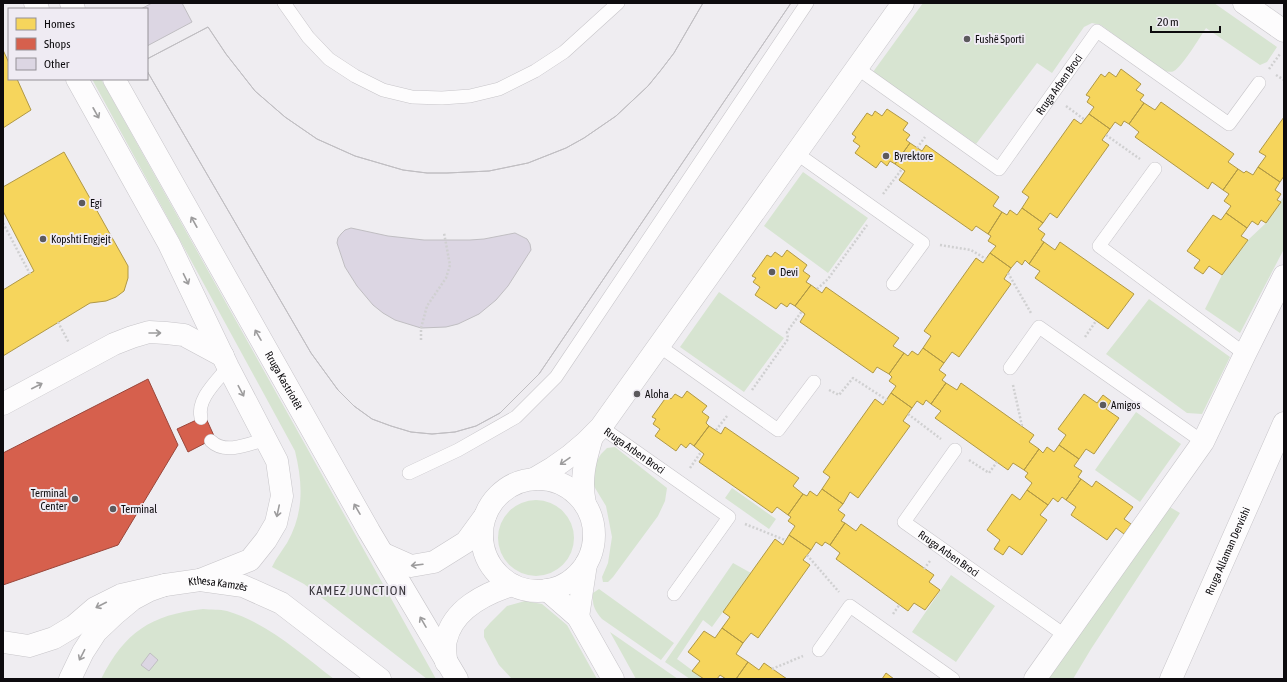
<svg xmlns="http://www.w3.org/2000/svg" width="1287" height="682" font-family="'Asap Condensed',sans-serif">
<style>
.green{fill:#d7e4d1}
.homes{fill:#f6d55c;stroke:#b09845}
.shops{fill:#d6604d;stroke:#9a463a}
.building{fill:#dcd6e3;stroke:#c0bec2;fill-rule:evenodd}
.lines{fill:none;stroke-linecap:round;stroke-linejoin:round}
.service-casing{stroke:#c7c5c9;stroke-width:14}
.minor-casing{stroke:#c7c5c9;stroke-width:23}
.primary-casing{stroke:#c7c5c9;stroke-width:23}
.trunk-casing{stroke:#c7c5c9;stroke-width:23}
.path{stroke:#d0d0d1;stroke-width:2.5;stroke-dasharray:2 2;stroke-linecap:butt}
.service{stroke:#fdfcfd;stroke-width:13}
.minor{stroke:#fdfcfd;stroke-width:22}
.primary{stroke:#fdfcfd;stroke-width:22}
.trunk{stroke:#fdfcfd;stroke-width:22}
.oneway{stroke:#9d9c9d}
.poi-dot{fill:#5c5a5d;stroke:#efebf3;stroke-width:1.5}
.labels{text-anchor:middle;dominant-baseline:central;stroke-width:4;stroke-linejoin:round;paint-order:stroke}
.poi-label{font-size:11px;fill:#0d0b0e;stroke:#efebf3;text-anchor:start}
.street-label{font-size:11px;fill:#0d0b0e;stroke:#efebf3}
.quarter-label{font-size:13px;letter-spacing:1px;fill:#3a373d;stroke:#efebf3}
</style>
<rect width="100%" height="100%" fill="#efedf1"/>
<path class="green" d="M923,3H1214L1277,47L1267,62L1260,65L1206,28C1200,37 1182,67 1174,71C1170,73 1166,71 1162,70L1101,25L1092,23L1084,27L1052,73L1037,63L976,144L873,72Z
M92,79H101L436,679H427L304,584L272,567C276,558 282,551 287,543C304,513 303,484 295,451Z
M803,172L868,218L828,273L764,226Z
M1284,196V249L1240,333L1205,309L1222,275L1248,240L1266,223Z
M719,292L784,338L744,392L680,347Z
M1149,299L1230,357L1202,414L1187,413L1106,354Z
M1136,412L1181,444L1140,502L1095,470Z
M615,447L667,488L665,501L658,516L613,577L608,582H603L602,577L608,563L612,537L606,506L592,483L595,464L601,454L607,448Z
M732,488L776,519L769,529L725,498Z
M498 538a38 38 0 1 1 76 0a38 38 0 1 1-76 0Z
M1168,506L1180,513L1091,649L1073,679H1047Z
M733,563L751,573L712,627L703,620L677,659L704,679H690L665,662Z
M951,575L995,606L956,662L912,632Z
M599,589L674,643L661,660L602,619C594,610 592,604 593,593Z
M525,601L542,604L567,625L597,679H512L499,665L484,637V630L490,623L507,606Z
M203,609C211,610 220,609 227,611C268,623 301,654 334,679H101C125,632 150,615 203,609Z
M610,632L678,679H636Z"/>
<path class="homes" d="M3,50L9,63V79H17L31,110L3,128Z
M1121,69L1141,84L1136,90L1144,95L1140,100L1144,103L1129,124L1124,121L1121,126L1115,122L1110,129L1089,114L1094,107L1087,102L1090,97L1086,95L1101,74L1105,77L1109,72L1116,77Z
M1161,102L1234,154L1228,162L1238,169L1223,190L1212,182L1208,189L1135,137L1139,132L1129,124L1144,103L1155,110Z
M887,109L908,123L903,130L910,135L906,140L910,143L895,164L890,161L887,166L881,161L876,168L855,153L860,146L853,141L856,137L852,134L867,113L872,116L875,111L882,116Z
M1089,114L1110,129L1102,140L1109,145L1057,218L1050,213L1043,223L1022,208L1029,197L1022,192L1074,119L1081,124Z
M1284,117V176L1280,182L1258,167L1266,156L1259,152Z
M910,143L922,151L926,145L999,197L993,206L1002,212L988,234L976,226L972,231L899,180L905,171L895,164Z
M64,152L128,266V278L124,291L116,297L106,301L90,303L3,356V290L34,271L3,211V187Z
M1258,167L1280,182L1275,190L1281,194L1277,200L1281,202L1266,223L1261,220L1258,225L1252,221L1247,228L1226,213L1231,206L1224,201L1229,194L1223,190L1238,169L1244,173L1246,171L1253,175Z
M1022,208L1043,223L1038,229L1045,234L1041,240L1044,242L1029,264L1025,260L1022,265L1017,261L1011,268L990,253L996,246L988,241L991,236L988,234L1002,212L1007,215L1010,210L1017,215Z
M1226,213L1247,228L1241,236L1248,240L1222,275L1209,266L1203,274L1194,268L1200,260L1187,251L1213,215L1221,220Z
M1044,242L1055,250L1060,242L1134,294L1108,329L1035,278L1040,271L1029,264Z
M787,250L807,265L803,271L810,276L806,282L811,285L795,306L790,303L787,307L781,303L776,309L755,295L760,287L753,282L756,278L752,276L767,255L771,257L775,252L782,257Z
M990,253L1011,268L1004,279L1011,284L959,357L952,352L944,363L923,348L931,336L924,331L976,258L983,263Z
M811,285L822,293L826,287L899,338L893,346L904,353L889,374L877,367L873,373L800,322L805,314L795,306Z
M923,348L944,363L939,370L946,375L942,380L946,383L931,404L926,400L923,405L917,401L912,408L891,393L896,386L889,381L892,377L889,374L904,353L908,356L912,351L918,355Z
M946,383L957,390L961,383L1034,435L1029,442L1039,449L1024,470L1013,463L1008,470L935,418L941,411L931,404Z
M687,391L707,406L702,412L709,417L706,423L709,426L694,446L690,443L686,448L681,444L676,451L655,436L660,429L653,424L656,419L652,417L667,396L671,399L675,394L682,398Z
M891,393L912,408L903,421L910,426L858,498L850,492L843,504L822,489L830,477L823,472L875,399L883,405Z
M1084,394L1097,403L1103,395L1111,401L1106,409L1119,418L1094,454L1086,449L1079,459L1059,445L1066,435L1058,429Z
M709,426L721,434L725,427L799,478L793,486L803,494L788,515L777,507L772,513L699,462L704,454L694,446Z
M1059,445L1079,459L1074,466L1082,471L1078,477L1081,479L1066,500L1062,497L1058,502L1053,498L1048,505L1027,490L1032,483L1025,477L1028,473L1024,470L1039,449L1043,453L1047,447L1054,452Z
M1081,479L1092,487L1096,481L1133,507L1124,519L1131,524L1124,534L1116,528L1107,540L1071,515L1076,507L1066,500Z
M822,489L843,504L838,510L845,515L841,521L845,523L830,545L825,542L822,546L816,542L811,550L789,535L795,526L788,521L791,517L788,515L803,494L807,496L810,491L817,496Z
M1027,490L1048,505L1040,515L1047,520L1022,555L1009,546L1003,555L994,549L1000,540L987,530L1012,494L1020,500Z
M845,523L856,531L861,524L934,575L929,582L940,590L925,610L914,603L908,611L836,559L840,553L830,545Z
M789,535L811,550L803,560L810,565L758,638L751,633L743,643L722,628L730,617L723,612L775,539L783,545Z
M722,628L743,643L736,654L748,662L736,679H726L720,675L717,679H704L692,671L700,661L688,652L704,631L715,638Z
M748,662L759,670L764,663L787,679H736Z
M886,673L894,679H882Z"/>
<path class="shops" d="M148,379L178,445L118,545L3,585V453Z
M205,416L215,438L188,452L177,429Z"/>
<path class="building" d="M152,3H182L192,22L147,46V9H141Z
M703,3H791L539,374L500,413L476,426L455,432L432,434L411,432L391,426L372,419L354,406L338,390L311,353L147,71V59L208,27L226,54L255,91L285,117L317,139L355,156L403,170L427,173H447L489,171L528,163L566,148L584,138L616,116L648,86L661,70L674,53ZM351,228L388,236L424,240H470L484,239L515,233L527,239L530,244L531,250L508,286L496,300L479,314L458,324L446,327L421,328L395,320L383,313L373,305L357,286L345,267L337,243L338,238L341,234L345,230Z
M703,3H791L539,374L500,413L476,426L455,432L432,434L411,432L391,426L372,419L354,406L338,390L311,353L147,71V59L208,27L226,54L255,91L285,117L317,139L355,156L403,170L427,173H447L489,171L528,163L566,148L584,138L616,116L648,86L661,70L674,53Z
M150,653L158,660L149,671L141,665Z"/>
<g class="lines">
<defs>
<g id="service">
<path d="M284,3L308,37L329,59L355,76L383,90L412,97L442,98L470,96L499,89L535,71L564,52L618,3"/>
<path id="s1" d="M857,68L999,169L1097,31L1229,124L1259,83"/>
<path d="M796,153L923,243L893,284"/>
<path d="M1155,169L1099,246L1245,354"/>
<path d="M659,346L778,430L814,382"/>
<path d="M1010,368L1039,327L1203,442"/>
<path d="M201,418C196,399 218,380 228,367"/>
<path id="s2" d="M601,427L729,517L674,594"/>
<path d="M211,441C225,455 249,444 266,439"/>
<path id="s3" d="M955,450L904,522L1066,636"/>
<path d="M409,473L458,450L516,417L556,377L807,3"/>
<path d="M819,650L850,606L953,679"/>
</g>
<g id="minor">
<path d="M1244,3L1284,31"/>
<path d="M534,479C560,465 581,449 601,427L903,3"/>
<circle cx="538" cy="535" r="56"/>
<path d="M585,504C580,479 585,461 592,437"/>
<path d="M384,554L411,566L434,562L466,542L485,516"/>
<path d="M547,590L578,617L613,679"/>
<path d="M578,617L586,564"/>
<path d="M446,662C446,655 444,647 446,640C453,609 484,594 512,585"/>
<path d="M1035,679L1203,442L1245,354L1284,276"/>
<path id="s4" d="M1171,679L1284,423"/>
</g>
<g id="primary">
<path d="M35,3L38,9"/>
<path d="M71,3L74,9"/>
<path d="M77,79L169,244L228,367L277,461L282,496L276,523L266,540L250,560L200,580"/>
<path id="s5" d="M114,79L369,531L457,679"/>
<path d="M3,404L114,344L132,337L149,332L166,333L184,335L223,356"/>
<path id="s6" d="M70,679L83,652L96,632L115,614L133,599L148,591L165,585L200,580L243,586L281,603L380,679"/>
</g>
<path id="trunk" d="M3,642L29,646L54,638L74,626L95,608L121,595L165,585"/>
</defs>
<use href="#service" class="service-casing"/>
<use href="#minor" class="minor-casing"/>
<use href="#primary" class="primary-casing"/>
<use href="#trunk" class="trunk-casing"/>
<path class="path" d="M1269,69L1280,54
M1276,75L1284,80
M1066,106L1085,120
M1106,135L1140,159
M917,148L925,137
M883,194L902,169
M3,223L30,274
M940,245L971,250L986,259
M1008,273L1031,313
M817,289L828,279L867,225
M58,322L69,343
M1085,337L1096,321
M421,340V328L427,306L446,278L450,265L444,233
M1013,385L1022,426
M752,390L788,339L787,332L802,311
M829,390L839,395L853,378L887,400
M908,414L941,439
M716,430L727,416
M969,460L989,473L997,462
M690,468L701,452
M745,524L785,540
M807,555L839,592
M924,569L930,561
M893,614L900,604
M772,669L803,656"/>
<use href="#service" class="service"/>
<use href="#minor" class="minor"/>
<use href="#primary" class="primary"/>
<use href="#trunk" class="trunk"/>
</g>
<defs><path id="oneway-shaft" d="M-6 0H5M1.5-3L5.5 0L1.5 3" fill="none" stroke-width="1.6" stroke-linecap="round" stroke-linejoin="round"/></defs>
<g class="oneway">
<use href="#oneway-shaft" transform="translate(96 113) rotate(61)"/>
<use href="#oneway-shaft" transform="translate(194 222) rotate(-119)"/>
<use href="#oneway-shaft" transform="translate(186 279) rotate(64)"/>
<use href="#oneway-shaft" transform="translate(155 333)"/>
<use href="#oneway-shaft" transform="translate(258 335) rotate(-120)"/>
<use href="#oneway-shaft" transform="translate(37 386) rotate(-27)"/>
<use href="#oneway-shaft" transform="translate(241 391) rotate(62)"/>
<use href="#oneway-shaft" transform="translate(565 461) rotate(145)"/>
<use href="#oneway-shaft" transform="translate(357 509) rotate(-120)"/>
<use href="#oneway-shaft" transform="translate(278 511) rotate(102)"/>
<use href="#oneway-shaft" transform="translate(417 565) rotate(173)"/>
<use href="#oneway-shaft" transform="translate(101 605) rotate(153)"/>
<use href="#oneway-shaft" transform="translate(423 622) rotate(-120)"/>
<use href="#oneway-shaft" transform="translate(82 655) rotate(117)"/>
</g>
<g class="poi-dot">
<circle cx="967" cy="39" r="4"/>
<circle cx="886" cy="156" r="4"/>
<circle cx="82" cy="203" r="4"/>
<circle cx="43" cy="239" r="4"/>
<circle cx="772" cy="272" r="4"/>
<circle cx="637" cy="394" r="4"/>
<circle cx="1103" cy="405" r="4"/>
<circle cx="75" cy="499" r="4"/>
<circle cx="113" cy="509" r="4"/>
</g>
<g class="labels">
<g class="poi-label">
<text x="975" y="39">Fushë Sporti</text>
<text x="894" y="156">Byrektore</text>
<text x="90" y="203">Egi</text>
<text x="51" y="239">Kopshti Engjejt</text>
<text x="780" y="272">Devi</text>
<text x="645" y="394">Aloha</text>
<text x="1111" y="405">Amigos</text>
<text x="67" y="493" text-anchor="end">Terminal<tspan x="67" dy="13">Center</tspan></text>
<text x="121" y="509">Terminal</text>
</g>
<g class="street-label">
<text stroke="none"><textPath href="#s1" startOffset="278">Rruga Arben Broci</textPath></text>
<text stroke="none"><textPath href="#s5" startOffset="346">Rruga Kastriotët</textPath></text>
<text stroke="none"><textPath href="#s2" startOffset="41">Rruga Arben Broci</textPath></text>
<text stroke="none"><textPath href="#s4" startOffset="140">Rruga Allaman Dervishi</textPath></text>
<text stroke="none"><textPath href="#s3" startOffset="143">Rruga Arben Broci</textPath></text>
<text stroke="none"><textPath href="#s6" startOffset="192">Kthesa Kamzës</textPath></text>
</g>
<g class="quarter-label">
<text x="358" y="590">KAMEZ JUNCTION</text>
</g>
</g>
<rect width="1287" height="682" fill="none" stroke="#0d0b0e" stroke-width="8"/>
<rect x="8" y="8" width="140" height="72" fill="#efebf3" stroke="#959197"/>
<rect x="16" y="18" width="20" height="12" fill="#f6d55c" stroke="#959197"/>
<text x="44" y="28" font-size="12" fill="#0d0b0e">Homes</text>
<rect x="16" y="38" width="20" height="12" fill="#d6604d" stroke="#959197"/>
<text x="44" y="48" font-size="12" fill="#0d0b0e">Shops</text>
<rect x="16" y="58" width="20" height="12" fill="#dcd6e3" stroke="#959197"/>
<text x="44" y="68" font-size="12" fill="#0d0b0e">Other</text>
<path d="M1151 26v6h69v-6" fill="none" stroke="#0d0b0e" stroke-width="2"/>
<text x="1157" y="26" font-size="12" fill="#0d0b0e" stroke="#efebf3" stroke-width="3" paint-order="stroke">20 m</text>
</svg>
